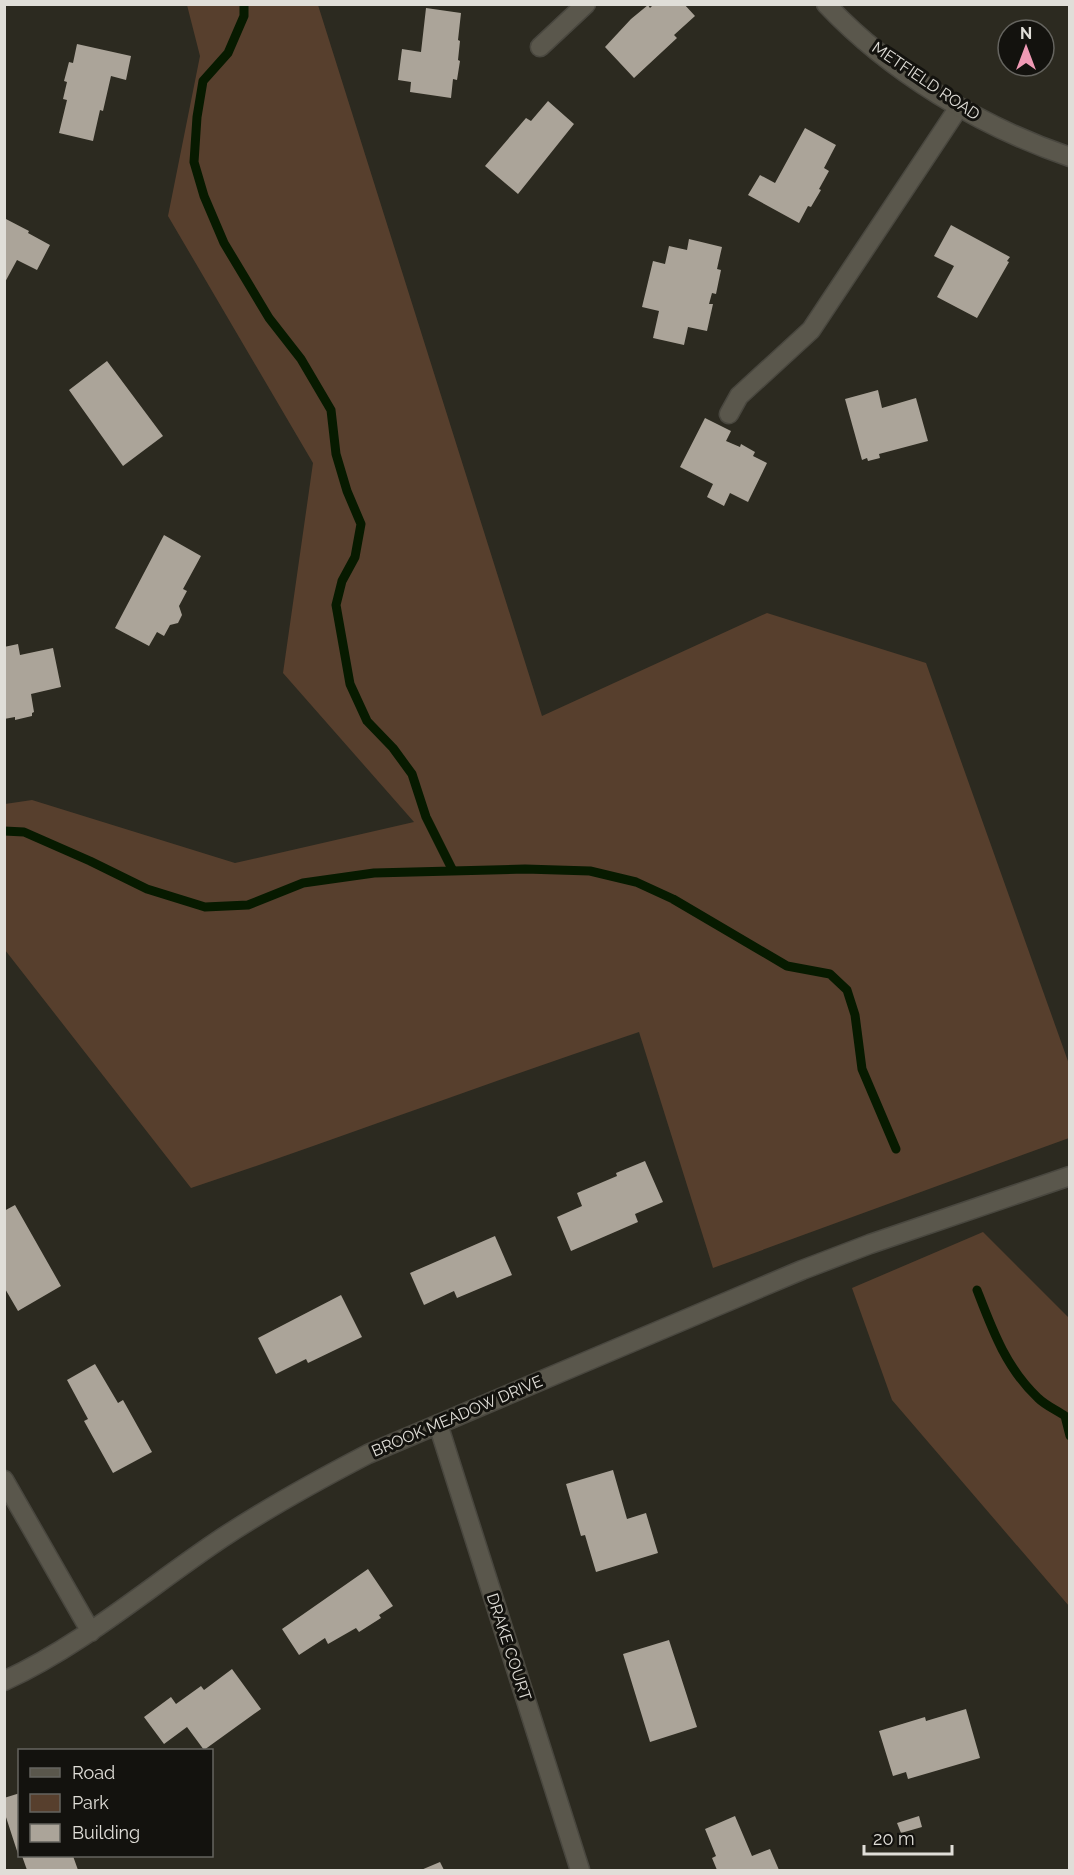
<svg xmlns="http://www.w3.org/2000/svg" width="1074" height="1875" font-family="Raleway,sans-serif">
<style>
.green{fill:#573f2d}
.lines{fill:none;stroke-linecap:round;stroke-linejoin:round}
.stream{stroke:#071a00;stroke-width:9}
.building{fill:#aba499}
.service-casing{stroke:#49473f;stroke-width:21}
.minor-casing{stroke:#49473f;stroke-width:21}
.service{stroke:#5a574c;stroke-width:18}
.minor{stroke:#5a574c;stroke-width:18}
.labels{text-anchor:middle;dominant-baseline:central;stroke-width:6;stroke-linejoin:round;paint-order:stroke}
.street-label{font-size:16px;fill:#e0ded8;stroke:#13120e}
</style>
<rect width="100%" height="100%" fill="#2c2a20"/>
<path class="green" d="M187,5H318L542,716L767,613L926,663L1069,1064V1138L713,1268L639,1032C489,1082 341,1138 191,1188L5,950V804L32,800L235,863L414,822L283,673L313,463L168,216L200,56Z
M983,1232L1069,1318V1606L892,1400L852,1288Z"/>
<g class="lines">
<path class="stream" d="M244,4V16L228,53L203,81L197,117L194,162L204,196L224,243L269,318L301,359L331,410L336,454L347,491L361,524L355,557L342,581L336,605L350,684L367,721L393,748L412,774L426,817L453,871
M4,831L24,832L90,861L147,889L205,907L248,905L303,883L374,873L525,869L590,871L636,882L673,899L787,966L830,974L847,990L855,1015L862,1069L896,1149
M977,1290C992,1329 1006,1368 1038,1398C1045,1405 1056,1410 1065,1416L1070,1436"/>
</g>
<path class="building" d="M654,4H684L695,16L674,35L677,38L634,78L605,47L631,19L648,5L650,8Z
M426,8L461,13L458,40L460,41L458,60L460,61L457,80L453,79L451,98L410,92L411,82L398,80L402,49L421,52Z
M77,44L131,56L126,80L111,76L103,111L100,110L93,141L59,133L67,100L63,99L67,82L64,81L69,62L73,63Z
M548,101L574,124L518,194L485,166L526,118L531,121Z
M805,128L836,145L824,168L829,171L819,189L821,190L811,207L808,206L799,223L748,195L760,175L775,183Z
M4,218L29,231L28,233L50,245L37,270L17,260L4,284Z
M951,225L1010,257L1007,261L1009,262L977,318L937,297L954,266L934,256Z
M689,239L722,247L717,269L721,270L716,294L712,293L709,304H713L707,331L688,327L684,345L653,338L659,311L642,307L653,261L665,264L669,246L687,250Z
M107,361L163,436L123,466L69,390Z
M878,390L882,408L916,398L928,441L879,454L880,458L868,461L867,458L862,460L845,399Z
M705,418L731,431L726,441L740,447L741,444L755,452L753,456L767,463L748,502L730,493L724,506L707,497L713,484L680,467Z
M164,535L201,556L183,589L187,591L179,606L182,615L178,623L170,625L164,636L157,632L149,646L115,628Z
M18,644L20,655L53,648L61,687L31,694L34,712L32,713V716L15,720V717L4,719V647Z
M645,1161L663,1202L635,1214L638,1222L571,1251L557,1217L582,1206L577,1193L617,1176L616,1173Z
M15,1205L61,1286L18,1311L4,1287V1211Z
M495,1236L512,1275L457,1298L454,1291L424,1305L410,1273Z
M341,1295L362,1337L308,1363L306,1359L276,1374L258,1338Z
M95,1364L118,1403L123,1400L152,1452L113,1473L84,1421L88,1419L67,1380Z
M613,1470L627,1519L646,1513L658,1553L596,1572L585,1535L581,1536L566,1484Z
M368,1569L393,1606L379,1615L381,1618L359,1632L356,1628L328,1644L325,1638L299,1655L282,1629Z
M669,1640L697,1727L650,1742L623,1654Z
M232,1669L261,1709L204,1750L187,1727L164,1744L144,1717L171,1697L176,1704L201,1686L204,1690Z
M966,1709L980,1758L908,1779L906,1772L893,1776L879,1731L925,1717L926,1721Z
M20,1793V1853L18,1854L4,1811V1798Z
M735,1816L752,1856L770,1849L779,1870H717L712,1858L716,1856L705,1829Z
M919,1816L922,1827L901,1833L897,1823Z
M22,1856H73L78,1870H27Z
M440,1862L444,1870H421Z"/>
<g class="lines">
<defs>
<path id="service" d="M540,47L586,4
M729,414L739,396L811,330L959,107"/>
<path id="minor" d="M826,4C890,72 981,127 1070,157
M438,1424L580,1870
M4,1480L91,1632
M4,1681C84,1644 150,1586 222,1538C269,1507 318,1480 368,1454L802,1270L870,1244L1070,1176"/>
</defs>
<use href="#service" class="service-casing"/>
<use href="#minor" class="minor-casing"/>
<use href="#service" class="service"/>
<use href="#minor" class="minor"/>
</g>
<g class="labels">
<g class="street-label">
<text transform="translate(926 81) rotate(34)">METFIELD ROAD</text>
<text transform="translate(457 1416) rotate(-23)">BROOK MEADOW DRIVE</text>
<text transform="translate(509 1647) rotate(72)">DRAKE COURT</text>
</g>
</g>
<rect width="1074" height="1875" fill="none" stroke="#e0ded8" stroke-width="12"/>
<rect x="18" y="1749" width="195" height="108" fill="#13120e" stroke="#65645f" stroke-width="1.5"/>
<rect x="30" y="1768" width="30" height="9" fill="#5a574c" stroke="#65645f" stroke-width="1.5"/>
<text x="72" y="1779" font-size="18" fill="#e0ded8">Road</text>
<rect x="30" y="1794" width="30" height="18" fill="#573f2d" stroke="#65645f" stroke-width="1.5"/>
<text x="72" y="1809" font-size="18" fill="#e0ded8">Park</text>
<rect x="30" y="1824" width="30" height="18" fill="#aba499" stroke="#65645f" stroke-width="1.5"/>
<text x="72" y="1839" font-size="18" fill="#e0ded8">Building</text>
<g transform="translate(1026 48)"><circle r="28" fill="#13120e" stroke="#65645f" stroke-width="1.5"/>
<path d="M0-4.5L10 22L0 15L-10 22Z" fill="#f09ab5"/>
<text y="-9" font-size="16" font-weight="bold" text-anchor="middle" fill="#e0ded8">N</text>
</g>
<path d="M864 1845v9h88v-9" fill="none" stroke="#e0ded8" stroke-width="3"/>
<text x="873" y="1845" font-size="18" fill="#e0ded8" stroke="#13120e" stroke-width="4.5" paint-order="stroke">20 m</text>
</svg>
